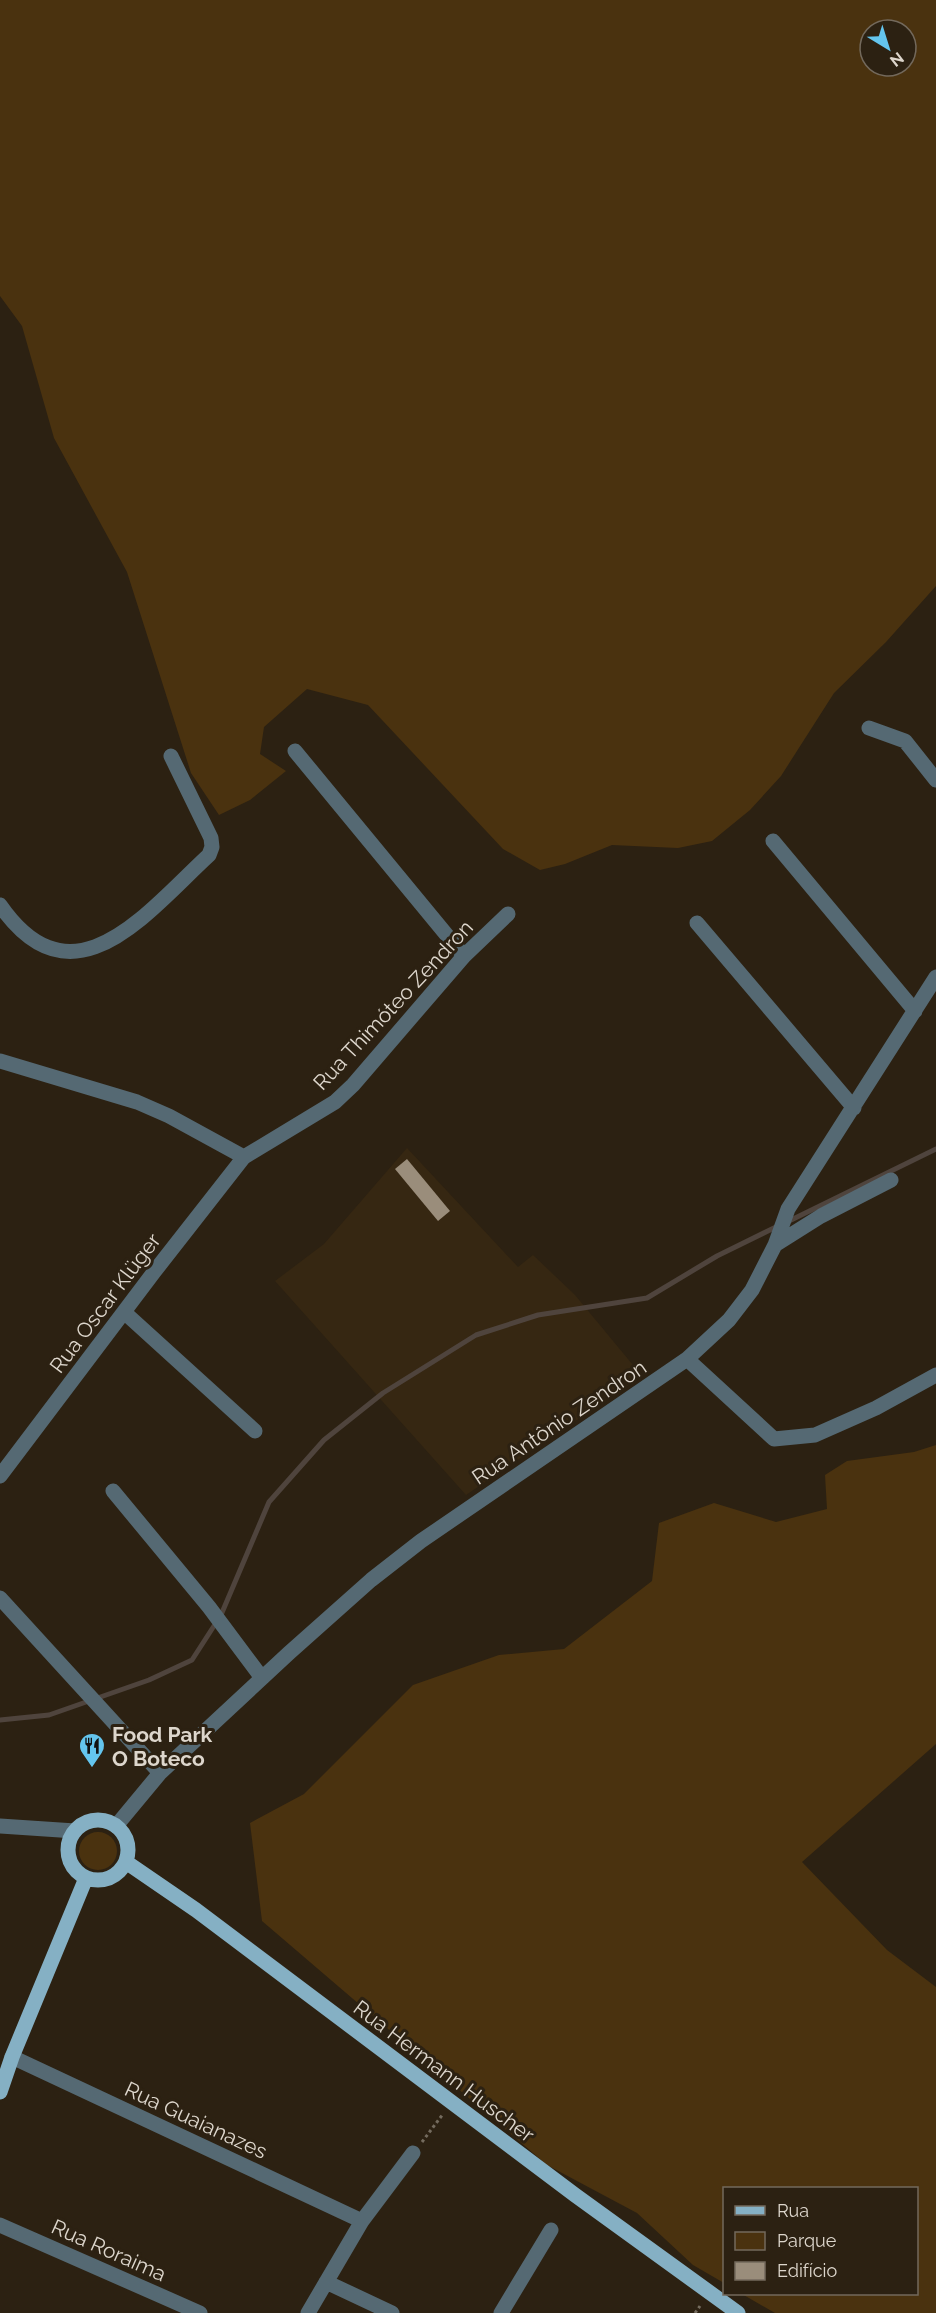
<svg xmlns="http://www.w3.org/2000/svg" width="936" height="2313" font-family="Raleway,sans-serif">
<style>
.built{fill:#362712}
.green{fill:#4a320f;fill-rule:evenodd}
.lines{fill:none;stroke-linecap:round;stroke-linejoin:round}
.stream{stroke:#4f443d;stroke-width:5}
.building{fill:#9a8d7b}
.path{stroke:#746b5e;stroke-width:3;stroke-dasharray:3 3;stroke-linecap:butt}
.minor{stroke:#556973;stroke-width:15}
.major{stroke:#85b0c4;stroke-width:15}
.labels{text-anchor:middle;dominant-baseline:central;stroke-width:6;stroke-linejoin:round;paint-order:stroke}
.street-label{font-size:21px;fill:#ddd6cc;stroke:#2c2112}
.poi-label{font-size:21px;font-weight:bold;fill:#ddd6cc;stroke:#2c2112;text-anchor:start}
</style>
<rect width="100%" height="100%" fill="#2c2112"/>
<path class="built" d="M407,1148L518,1267L533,1255L575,1295L642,1376L466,1495L275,1281L324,1244Z"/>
<path class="green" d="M0,0H936V586L886,642L834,693L781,776L750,810L712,841L678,848L612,845L565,864L540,870L503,849L368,705L307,689L264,727L260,754L286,771L250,800L219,815L191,773L127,572L54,438L22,326L0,296ZM870,30H906V66H870Z
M936,1445V1744L802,1862L887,1950L936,1987V2313H775L742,2294H916V2188H724V2283L693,2265L637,2213L547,2165L262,1921L250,1823L304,1794L413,1685L499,1655L564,1649L652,1581L659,1523L714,1503L776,1522L827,1509L825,1475L847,1461L914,1452Z
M79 1851a19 19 0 1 1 38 0a19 19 0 1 1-38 0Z"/>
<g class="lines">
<path class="stream" d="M787,1222L936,1149
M0,1720L49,1715L149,1680L192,1660L221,1615L269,1502L324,1440L383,1393L476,1335L538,1315L647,1298L717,1256L778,1226"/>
</g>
<path class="building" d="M407,1159L450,1211L438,1221L395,1169Z"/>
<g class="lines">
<path class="path" d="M422,2142L443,2114
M695,2313L700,2306"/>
<path class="minor" d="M869,728L905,741L936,780
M295,751L464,956
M773,841L915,1011
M0,905C73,1010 147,912 209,855L212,847L211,838L171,756
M697,923L854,1108
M0,1061L137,1102L169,1116L244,1157
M775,1245L821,1216L891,1180
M124,1312L255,1431
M687,1359L774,1439L815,1435L876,1408L936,1375
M0,1476L154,1272L244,1157L335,1102L353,1085L464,956L508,914
M113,1491L209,1607L262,1678
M0,1598L160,1773
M0,1826L75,1831
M116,1826L160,1773L289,1653L371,1580L421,1541L687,1359L729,1320L752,1290L775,1245L788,1209L936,977
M12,2057L362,2221
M0,2225L200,2313
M326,2282L392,2313
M308,2313L362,2221L413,2153
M501,2313L551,2230"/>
<path class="major" d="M68 1850a30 30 0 1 1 60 0a30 30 0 1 1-60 0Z
M126,1862L196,1910L575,2195L738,2313
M0,2092L12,2057L86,1878"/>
</g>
<defs>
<symbol id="restaurant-pin" viewBox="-11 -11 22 30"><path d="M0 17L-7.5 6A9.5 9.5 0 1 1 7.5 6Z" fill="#64c5ee" stroke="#2c2112"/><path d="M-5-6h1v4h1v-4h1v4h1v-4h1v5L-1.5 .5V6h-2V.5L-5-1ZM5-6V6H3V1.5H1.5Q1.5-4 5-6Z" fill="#111"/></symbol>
</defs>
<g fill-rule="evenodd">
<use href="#restaurant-pin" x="77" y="1731" width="30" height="40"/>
</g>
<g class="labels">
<g class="street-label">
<text transform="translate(393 1005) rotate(-47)">Rua Thimóteo Zendron</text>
<text transform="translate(105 1303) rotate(-53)">Rua Oscar Klüger</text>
<text transform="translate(559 1422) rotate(-34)">Rua Antônio Zendron</text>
<text transform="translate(444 2071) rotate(37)">Rua Hermann Huscher</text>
<text transform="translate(196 2120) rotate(25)">Rua Guaianazes</text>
<text transform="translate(109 2250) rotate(24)">Rua Roraima</text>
</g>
<g class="poi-label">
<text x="112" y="1734">Food Park<tspan x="112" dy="24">O Boteco</tspan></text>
</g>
</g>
<rect x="723" y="2187" width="195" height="108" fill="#2c2112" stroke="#73695c" stroke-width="1.5"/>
<rect x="735" y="2206" width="30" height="9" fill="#85b0c4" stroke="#73695c" stroke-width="1.5"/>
<text x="777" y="2217" font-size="18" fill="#ddd6cc">Rua</text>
<rect x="735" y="2232" width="30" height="18" fill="#4a320f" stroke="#73695c" stroke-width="1.5"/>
<text x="777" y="2247" font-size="18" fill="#ddd6cc">Parque</text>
<rect x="735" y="2262" width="30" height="18" fill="#9a8d7b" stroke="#73695c" stroke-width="1.5"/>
<text x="777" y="2277" font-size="18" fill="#ddd6cc">Edifício</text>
<g transform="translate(888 48) rotate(142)"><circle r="28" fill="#2c2112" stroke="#73695c" stroke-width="1.5"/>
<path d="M0-4.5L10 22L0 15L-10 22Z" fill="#64c5ee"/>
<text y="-9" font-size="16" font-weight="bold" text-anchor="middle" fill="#ddd6cc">N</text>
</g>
</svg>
